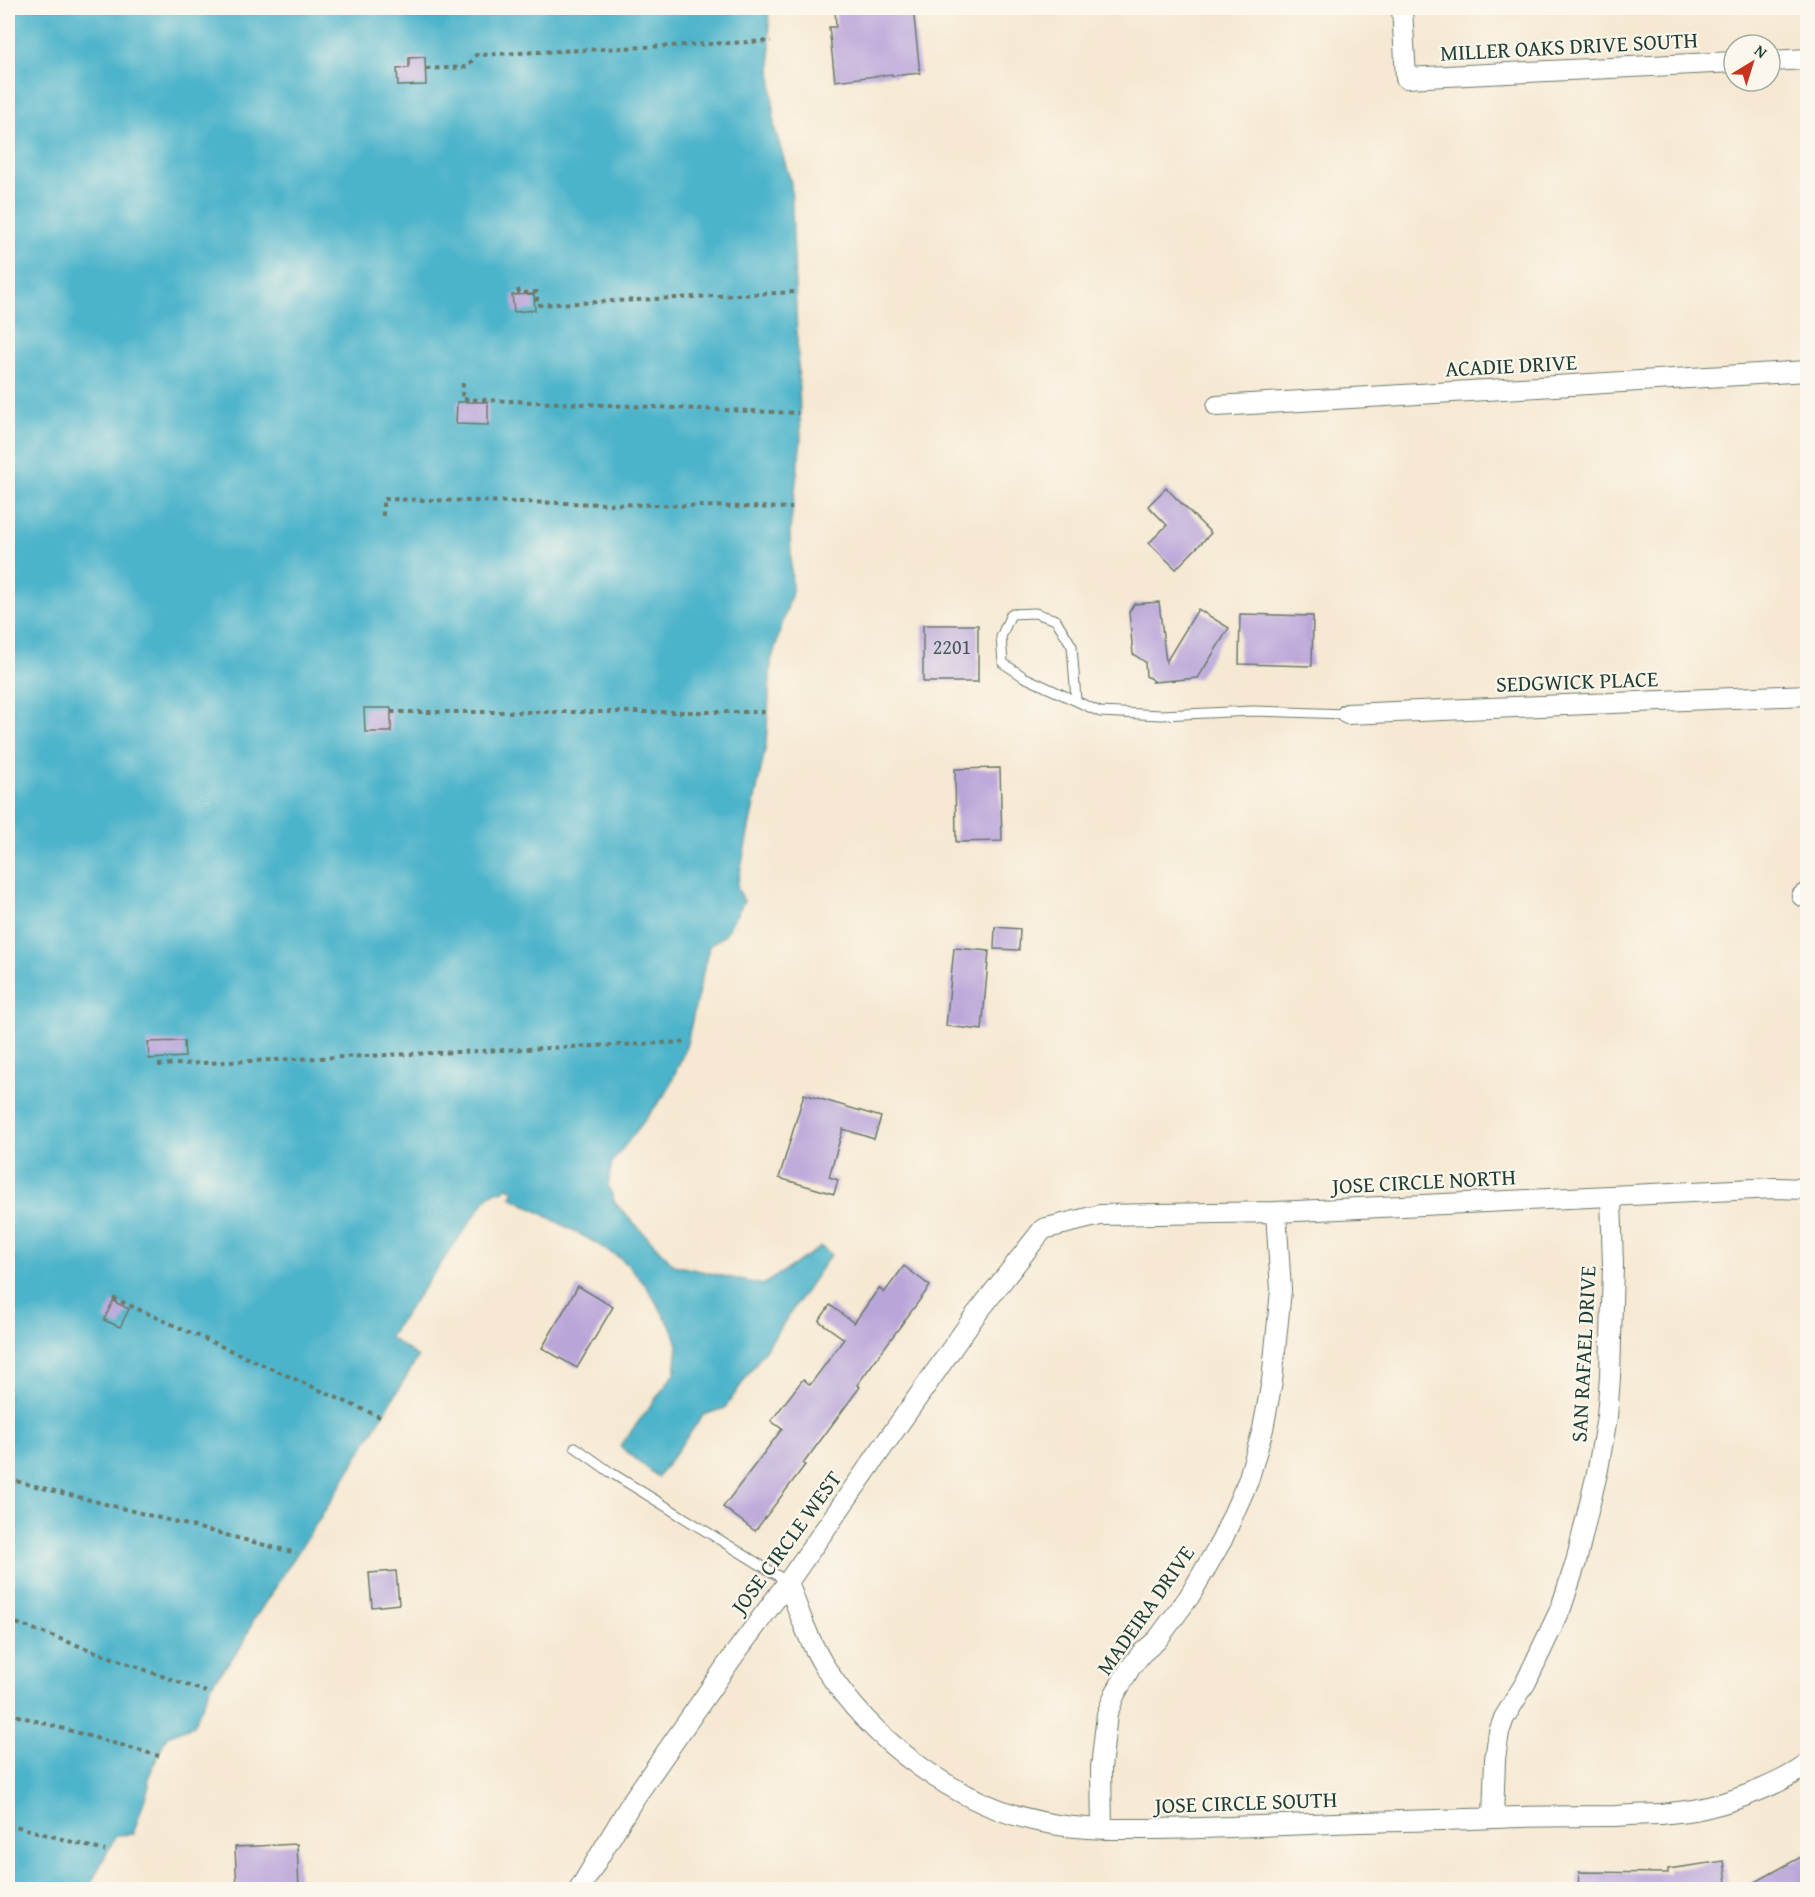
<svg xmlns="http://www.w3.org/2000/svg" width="1815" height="1897" font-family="'Gentium Book Plus',serif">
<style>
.water{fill:#4bb3ca;stroke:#35787f;stroke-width:1.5}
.building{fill:#b9a6d9}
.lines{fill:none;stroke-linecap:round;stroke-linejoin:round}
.lane-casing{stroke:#6a796b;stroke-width:11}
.street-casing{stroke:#6a796b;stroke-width:22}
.path{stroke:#6a796b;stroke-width:4;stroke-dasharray:4.5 4.5;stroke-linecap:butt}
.lane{stroke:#fff;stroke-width:9}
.street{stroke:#fff;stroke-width:20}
.labels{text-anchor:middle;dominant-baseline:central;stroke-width:4.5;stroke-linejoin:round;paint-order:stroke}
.number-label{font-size:20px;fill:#46575d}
.street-label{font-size:22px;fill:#1f3d34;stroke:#fbf7ec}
</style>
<rect width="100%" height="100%" fill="#fbf7ec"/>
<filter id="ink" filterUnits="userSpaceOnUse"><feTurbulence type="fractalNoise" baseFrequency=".0167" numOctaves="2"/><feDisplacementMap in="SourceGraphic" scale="12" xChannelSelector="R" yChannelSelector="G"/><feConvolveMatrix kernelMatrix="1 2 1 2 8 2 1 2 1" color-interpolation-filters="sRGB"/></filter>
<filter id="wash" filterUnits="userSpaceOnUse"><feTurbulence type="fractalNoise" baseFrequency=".008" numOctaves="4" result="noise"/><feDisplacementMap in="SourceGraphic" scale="24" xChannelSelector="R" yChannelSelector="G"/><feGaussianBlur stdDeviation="1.35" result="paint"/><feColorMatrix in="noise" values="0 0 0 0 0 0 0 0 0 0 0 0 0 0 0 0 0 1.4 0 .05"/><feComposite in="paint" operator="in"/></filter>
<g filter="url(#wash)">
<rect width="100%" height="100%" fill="#f6e8d2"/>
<path class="water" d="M8,8H768L774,126L791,183L801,440L790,531L792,592L771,661L766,745L737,887L744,901L725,935L709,946L686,1047L668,1090L612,1162L608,1185L615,1203L674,1265L763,1285L821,1247L831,1254L725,1408L703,1415L658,1477L620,1446L675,1373L678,1345L674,1332L647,1287L629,1266L620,1258L589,1239L511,1197L514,1190L506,1186L503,1192L497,1191L489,1195L389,1337L418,1357L329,1504L253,1621L243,1644L213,1682L193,1726L167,1736L148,1778L149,1786L133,1834L116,1835L88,1889L8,1890Z"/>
<g id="blocks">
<path class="building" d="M835,8H913L920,73L892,76V74L835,81L829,27H836Z
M425,57L426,85L398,86L397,69L409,68V58Z
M534,294L535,310L514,312L512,295Z
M457,402H488V425L456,424Z
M1166,488L1211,533L1176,569L1149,543L1167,525L1148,506Z
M1159,602L1166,662L1198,609L1229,628L1198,678L1153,682L1154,681L1146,676L1145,662L1133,654L1129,612L1134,604Z
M1240,614L1313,616L1312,666L1239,664Z
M923,625H978V682H923Z
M364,708H391V732H365Z
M1000,768L1002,841L956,842L955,769Z
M995,927L1020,929L1019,950L994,949Z
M954,948L989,951L982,1030L946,1026Z
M184,1041L185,1057L149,1059L148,1042Z
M804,1094L881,1117L874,1139L843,1129L829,1177L838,1180L834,1194L779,1178Z
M904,1266L930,1286L857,1385L860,1387L803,1464L805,1465L755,1531L723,1507L782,1429L771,1421L803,1379L810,1385L844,1339L819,1321L830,1305L854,1323L879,1288L884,1293Z
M578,1286L613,1307L577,1368L542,1348Z
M113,1301L129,1309L120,1327L104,1320Z
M396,1571L399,1604L372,1607L369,1573Z
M297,1844L299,1890H237L235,1847Z
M1808,1853V1890H1741Z
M1724,1861L1728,1890H1578L1579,1872L1668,1873V1869Z"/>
</g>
</g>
<g filter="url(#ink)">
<use href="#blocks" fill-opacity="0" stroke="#6a796b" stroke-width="1.5"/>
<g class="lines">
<defs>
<path id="lane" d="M1076,700L1072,646L1056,620L1035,613L1011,614L1001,637L1003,663L1024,677L1100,712L1161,715L1253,711L1347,714
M575,1447L610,1472L788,1582"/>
<path id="street" d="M1402,8L1406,78L1734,62
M1770,61L1808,59
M1217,406L1808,371
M1347,714L1808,695
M1802,896L1808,892
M788,1582C798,1610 808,1639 823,1664C871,1742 961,1809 1052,1824C1087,1830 1121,1829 1156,1829C1207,1828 1258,1826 1310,1824C1371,1821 1432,1821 1493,1818C1534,1816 1575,1816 1616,1816C1631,1815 1646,1814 1661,1814C1676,1812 1693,1811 1708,1807C1738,1800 1783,1783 1808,1764
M1493,1818L1495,1759L1499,1732L1504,1718L1526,1682L1561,1608L1576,1562L1598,1469L1607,1417L1610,1377L1613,1266L1611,1196
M1102,1829L1101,1768L1107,1714L1115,1694L1130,1668L1142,1653L1157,1640L1189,1597L1222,1540L1248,1481L1263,1429L1272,1381L1281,1290L1276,1212
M579,1890L633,1800L734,1655L788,1582L974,1317L1043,1229L1100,1215L1276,1212L1775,1188L1808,1189"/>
</defs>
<use href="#lane" class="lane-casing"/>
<use href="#street" class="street-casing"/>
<path class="path" d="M426,69L467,67L476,55L771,41
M518,289L519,293L537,292V305L794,292
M463,383L462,399L798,413
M383,516V499L792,508
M391,712H767
M158,1065L686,1042
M113,1298L380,1417
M8,1479L296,1553
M8,1620L206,1692
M8,1713L159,1756
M8,1824L105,1851"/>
<use href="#lane" class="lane"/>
<use href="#street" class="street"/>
</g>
</g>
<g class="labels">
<g class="number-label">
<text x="952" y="646">2201</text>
</g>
<g class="street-label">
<text transform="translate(1569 46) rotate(-3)">MILLER OAKS DRIVE SOUTH</text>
<text transform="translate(1511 365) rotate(-3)">ACADIE DRIVE</text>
<text transform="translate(1577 681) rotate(-2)">SEDGWICK PLACE</text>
<text transform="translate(1424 1181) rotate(-3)">JOSE CIRCLE NORTH</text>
<text transform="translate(1583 1354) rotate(-87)">SAN RAFAEL DRIVE</text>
<text transform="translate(786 1542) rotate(-54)">JOSE CIRCLE WEST</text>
<text transform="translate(1145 1610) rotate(-55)">MADEIRA DRIVE</text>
<text transform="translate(1246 1802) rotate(-2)">JOSE CIRCLE SOUTH</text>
</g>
</g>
<rect width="1815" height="1897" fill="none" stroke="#fbf7ec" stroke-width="30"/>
<g transform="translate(1752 63) rotate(38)"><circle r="28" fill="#fbf7ec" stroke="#a3ada2" stroke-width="1.5"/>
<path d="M0-4.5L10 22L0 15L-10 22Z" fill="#c8321e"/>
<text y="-9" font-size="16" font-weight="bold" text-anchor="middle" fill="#1f3d34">N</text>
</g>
</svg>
